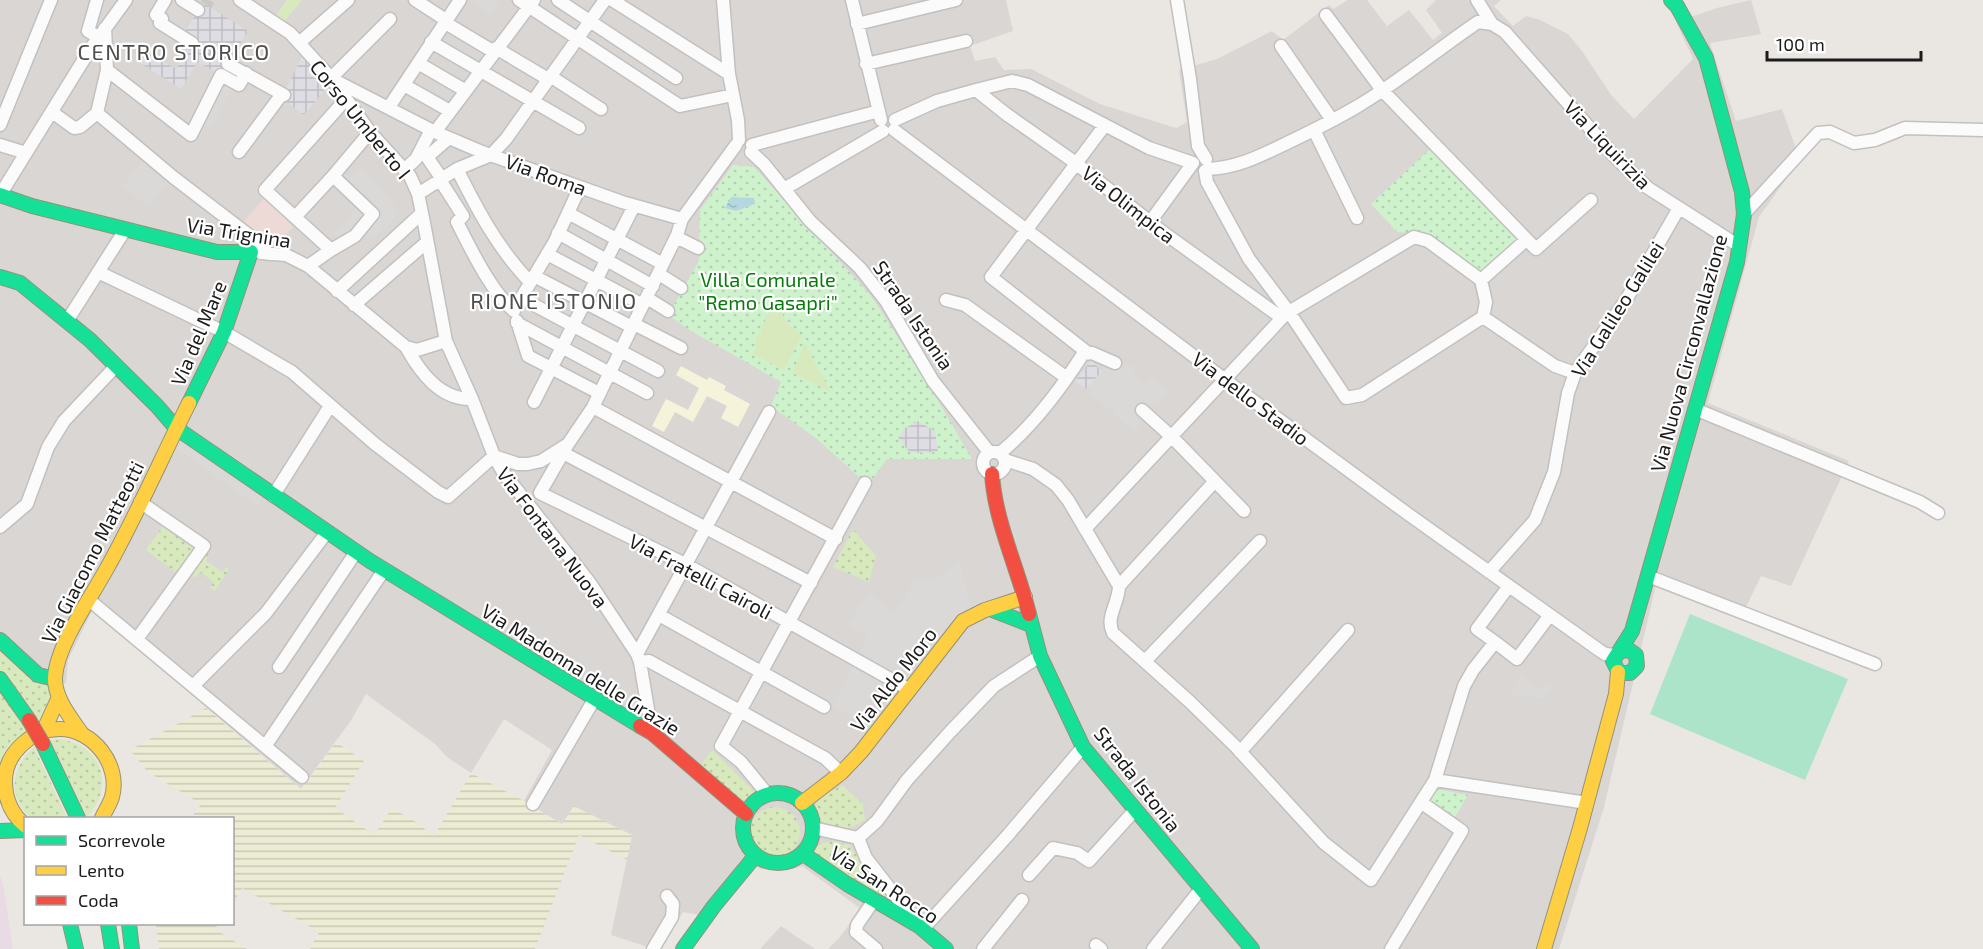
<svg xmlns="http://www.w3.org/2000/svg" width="1983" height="949" font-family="'Exo 2',sans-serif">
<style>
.residential{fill:#d9d6d4}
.commercial{fill:#edd9d6}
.industrial{fill:#e8dbe3}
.education{fill:#f6f3db}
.farmland{fill:url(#farmland-rules)}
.grass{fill:url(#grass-dots)}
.park{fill:url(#park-dots)}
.garden{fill:#d8e9be}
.pitch{fill:#abe4c8}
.parking{fill:#dad9d7}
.plaza{fill:url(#plaza-grid)}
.water{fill:url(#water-ripples)}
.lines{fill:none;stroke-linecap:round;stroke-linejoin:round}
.street-tunnel{stroke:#cbc8c4;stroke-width:12;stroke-dasharray:12 6;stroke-linecap:butt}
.street-casing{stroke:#c2c1bf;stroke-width:15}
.fast-casing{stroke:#93937a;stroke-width:16}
.slow-casing{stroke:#93937a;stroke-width:16}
.jam-casing{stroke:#93937a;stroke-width:16}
.street{stroke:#fcfbfb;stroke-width:12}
.fast{stroke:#16e098;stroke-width:14}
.slow{stroke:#ffcf43;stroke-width:14}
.jam{stroke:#f24e42;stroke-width:14}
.jam-bridge-casing{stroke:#93937a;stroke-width:16;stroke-linecap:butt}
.jam-bridge{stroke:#f24e42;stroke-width:14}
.labels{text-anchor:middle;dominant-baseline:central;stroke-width:4.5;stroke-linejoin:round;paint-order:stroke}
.street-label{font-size:20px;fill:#1b1b1b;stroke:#fff}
.park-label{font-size:20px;fill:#067b0a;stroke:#fff}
.quarter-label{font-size:22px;letter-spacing:1.5px;fill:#4e4e4e;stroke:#fff}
</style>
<defs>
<pattern id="farmland-rules" width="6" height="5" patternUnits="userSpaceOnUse" patternTransform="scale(1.5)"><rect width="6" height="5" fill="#ecebd4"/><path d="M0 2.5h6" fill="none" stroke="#cac9b5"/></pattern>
<pattern id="grass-dots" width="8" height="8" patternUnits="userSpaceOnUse" patternTransform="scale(1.5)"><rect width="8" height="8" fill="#d8e9be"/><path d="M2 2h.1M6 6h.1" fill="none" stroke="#b9c7a3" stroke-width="1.8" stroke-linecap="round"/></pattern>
<pattern id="park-dots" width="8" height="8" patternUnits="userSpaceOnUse" patternTransform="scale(1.5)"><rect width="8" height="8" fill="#cef3cc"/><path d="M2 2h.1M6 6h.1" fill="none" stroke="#b0d0af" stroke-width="1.8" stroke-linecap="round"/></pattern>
<pattern id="plaza-grid" width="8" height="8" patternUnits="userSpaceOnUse" patternTransform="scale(1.5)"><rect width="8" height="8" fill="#dedde3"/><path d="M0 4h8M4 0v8" fill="none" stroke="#bebdc2"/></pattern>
<pattern id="water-ripples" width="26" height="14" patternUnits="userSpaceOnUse" patternTransform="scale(1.5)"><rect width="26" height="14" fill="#b4d8df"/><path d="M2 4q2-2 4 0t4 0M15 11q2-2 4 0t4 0" fill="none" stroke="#9ab9bf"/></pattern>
</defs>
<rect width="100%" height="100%" fill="#eae7e2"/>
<path class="residential" d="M0,0H1006L1013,31L970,46L975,61L995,57L1004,70L1031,69L1100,104L1176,128L1187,122L1179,70L1217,59L1272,31L1283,40L1329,5L1333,9L1348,0H1367L1387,26L1409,10L1433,40L1442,33L1426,10L1436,0H1501L1494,6L1513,26L1526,16L1540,20L1568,34L1582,51L1611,95L1634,119L1693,59L1676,22L1717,8L1751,0L1761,34L1710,43L1736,121L1782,109L1800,160L1759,217L1708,403L1849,461L1791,586L1761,576L1746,607L1659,572L1604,807L1559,949H828L839,938L861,909L802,866L781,871L761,869L741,860L700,915L683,912L660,949H654L611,935L632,835L562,824L524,801L552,750L504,719L471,773L447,757L435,744L366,694L352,719L301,789L93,609L68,660L66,683L48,686L0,643Z
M781,926L815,949H760Z"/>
<path class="commercial" d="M265,197L293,227L271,248L243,222Z"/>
<path class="industrial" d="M0,876L3,884L13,949H0Z"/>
<path class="education" d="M681,366L707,380L709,377L726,386L724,390L750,404L738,427L721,418L727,406L707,396L693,422L675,412L664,432L652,426L666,399L688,410L699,388L676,375Z"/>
<path class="farmland" d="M206,708L301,789L336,742L364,761L335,808L374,835L392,808L416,822L434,836L471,773L524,801L562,824L574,806L632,835L627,860L579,835L535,949H310L319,932L242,888L233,903L232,818H191L201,804L148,772L130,750Z
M156,924H218L215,929L247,949H159Z"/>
<path class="grass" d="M163,526L195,549L177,573L146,550Z
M853,529L876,556L869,582L833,567Z
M205,552L209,555L206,561L222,572L226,567L229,569L215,591L210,588L214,582L200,572L195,578L190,574Z
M0,643L48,686L53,701L43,724L6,759L0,761Z
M61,739C102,746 116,786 87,817L50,740Z
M34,747L67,818H31C7,798 11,766 34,747Z
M712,750L759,796L741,801L700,766Z
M842,785L863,804L865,820C845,832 838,831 817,819L814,807L821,797Z
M750 832a25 25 0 1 1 50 0a25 25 0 1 1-50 0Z
M834,841L849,845L892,904L813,852L820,843Z"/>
<path class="park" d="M1432,147L1518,239L1480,275L1425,233L1397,232L1371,204Z
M733,165L754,167L872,297L937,399L972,459H887L868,485L817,439L771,406L781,382L691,331L668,315L699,261L700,210Z
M1436,789L1468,795L1455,817L1429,799Z"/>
<path class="garden" d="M287,0H302L283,23L275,17Z
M780,294C780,317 785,322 802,336L784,370L752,354L755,349L756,336L761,332L760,326L765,323V317L769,315V310L775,301V297Z
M805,343L808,349L831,392L792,373Z"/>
<path class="pitch" d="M1690,614L1848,679L1805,780L1650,714Z"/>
<path class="parking" d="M469,0H500L491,14Z
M226,81L234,85L211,128L203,124Z
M147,155L173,177L150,206L122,187Z
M363,167L400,213L372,239L358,225L341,239L333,233L356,209L332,182L341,171L349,179Z
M1110,357L1137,368L1133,375L1145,385L1152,377L1170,391L1159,403L1155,401L1149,409L1151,412L1134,432L1086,389L1103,369L1101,367Z
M183,439L264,496L257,506L176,448Z
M960,561L972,610L869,726L833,706L867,638L848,623L869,593L893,613L916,580L931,582Z
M1520,675L1540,688L1549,683L1553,685L1544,699L1510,694Z"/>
<path class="plaza" d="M203,3L248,31L221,75L197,62L181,89L140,63L146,52L176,69L194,39L184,33Z
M303,55L329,84L304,115L281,98Z
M1091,361L1102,371L1086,389L1075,381Z
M918,421L935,431L938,452L910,453L898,437L905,428Z"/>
<path class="water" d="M731,197L754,198L755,204L736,211L725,208Z"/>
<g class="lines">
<path class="street-tunnel" d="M206,5L209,0"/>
<defs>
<path id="street" d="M97,0L88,31L98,37
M165,0L156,15L162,19L160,23L192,43
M182,0L198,10
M240,0L290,33L331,78L370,132L410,176L418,194L424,223L446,341L472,399L494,456L503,472L590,583L637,654L640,662L652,733
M415,0L446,20
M519,0L680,106L733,95
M558,0L676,78
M612,0L729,74
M723,0L729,74L738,120L739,140
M852,0L881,120
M1177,0L1190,79L1198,146L1206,159
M1477,0L1492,24
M1326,15L1382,90L1536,249L1591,200
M444,22L494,52
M857,24L956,0
M105,28L107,70L97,113L173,177L250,236L269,254
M431,42L579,128
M299,43L348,0
M1281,46L1332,120
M496,48L548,79
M418,63L466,91
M228,64L284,95
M866,64L966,41
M107,70L191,135L221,75L239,85L246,73
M550,76L601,109
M331,78L390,19
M332,79L435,132L482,152L622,202L682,219
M404,85L450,111
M976,90L1006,114L1073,161L1160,230L1282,318
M389,107L460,0
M52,112L74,128L80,127L97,113
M895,120L937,101L976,90L1012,81L1028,85L1149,148L1193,163L1150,222
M0,125L51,0
M894,130L1236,388L1408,514L1599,650L1605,654L1615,655
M1314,130L1357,218
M435,132L534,0
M0,145L26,153
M752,145L879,111
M239,152L282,94
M751,152L764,164L810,221L860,268L886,301L933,381L989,452
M457,169C477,209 498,249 530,282
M1207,169C1238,168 1262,155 1289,142C1312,131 1336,119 1358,106C1400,81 1438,49 1478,22L1492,24L1505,32L1617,159L1648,188L1739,246
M404,170L416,159L431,130
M1205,171L1207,182L1249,259L1289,312L1346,398L1362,395L1483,317L1486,302L1481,280
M333,176L370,132
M442,179L427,157L449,138
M440,180L463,216L457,222C472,251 490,290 514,311
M784,189L883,131
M418,194L457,169L491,155L506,139L605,0
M0,195L91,48L126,0
M568,213L663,264
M1744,214L1818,133L1830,132L1854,143L1875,140L1905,128L1983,130
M296,216L333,176L373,214L355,236L331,250L265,190L346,99
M558,233L653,286
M676,237L698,248
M261,253L286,255L308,266L406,347L417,350L446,341
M547,254L643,305
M308,266L331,250
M98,272L224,332L292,372L375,444L438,492L448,497L494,456L518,464H528L541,461L568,444L593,407L677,235L682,219L736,145
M659,274L681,288
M534,276L632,327
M1481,280L1526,240
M337,291L422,213
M521,298L658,371
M647,298L668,311
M946,300L965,305L1067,378
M354,305L427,242
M517,305L555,241L580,187
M1483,317L1555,366L1575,373
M67,321L125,230
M517,321L528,356L599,393
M517,323L647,393
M634,324L681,348
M406,347C420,372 440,400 472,399
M1088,353L991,277L1105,125
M534,402L634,206
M593,407L836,539
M1695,409L1920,502L1938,513
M1142,410L1172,437L1244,511
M568,444L540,493L687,565L910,690
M983 463a11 11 0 1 1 22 0a11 11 0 1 1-22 0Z
M1000,453C1033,426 1060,390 1083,354L1092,353L1115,363
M565,454L811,583
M1005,460L1033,469L1056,485L1068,500L1119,586C1119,603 1105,617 1113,633L1190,702L1236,747L1324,843L1371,880L1435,780L1464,686L1473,670L1495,642L1477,629L1509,586
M273,496L330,406
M0,527L27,504L48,447L64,421L116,366
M1085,529L1282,318L1289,312L1414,237L1428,241L1481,280
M1489,572L1535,520L1554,472L1568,393L1575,373L1626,300L1679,208
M1648,576L1875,664
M1119,586L1215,481
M88,599L302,777
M659,615L824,707
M137,639L204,546L140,502
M1495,642L1517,659L1550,615
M637,654L769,412
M1145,661L1260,541
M640,662L649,661L825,758L841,773
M279,667L356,552
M193,686L266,613L327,532
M266,745L384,570
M1240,752L1348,630
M1435,780L1587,803
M768,795L741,762L721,746L865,483
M533,804L595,698
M813,828L858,838L877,821L907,780L950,732L994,686L1040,656
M858,838L866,858L915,921
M1029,875L1053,848L1077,853L1089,861L1135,810
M874,900L857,925L856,932L876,949
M923,929L1008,835L1083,747
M1096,945L1101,949
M653,949L672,917L673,904L667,896
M983,949L1022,900
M1153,949L1201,889
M1391,949L1462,831L1422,803"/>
<path id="fast" d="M0,195L32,206L217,252H251L224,332L189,403
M0,277L20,283L90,340L157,406L176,428L370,561L640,726
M990,609L1031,625
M1029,614L1040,656L1083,747L1252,949
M0,640L38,675L55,679
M1620,651L1629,650L1636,655L1637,666L1630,673H1619L1613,661L1632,631L1737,262L1744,214L1742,192L1706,58L1677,6L1671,0
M0,679L29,720
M43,744L78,818
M743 828a35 35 0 1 1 70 0a35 35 0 1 1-70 0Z
M0,831L26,830
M802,853L847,884L919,926L946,949
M70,924L76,949
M108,924L112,949
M129,924L132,949
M683,949L714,906L756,855"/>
<path id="slow" d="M43,732L59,697
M82,734C71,718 54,698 55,677C57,645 90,599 106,570C136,517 161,459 189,403
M802,803L841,773L861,752L963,621L985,610L1025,597
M26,826C12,815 5,799 5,781C5,753 32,729 60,729C93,729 121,765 112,797C110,804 105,811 102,818
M1544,949L1580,828L1616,694L1618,672"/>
<path id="jam" d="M992,474C995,522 1018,568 1029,614
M640,726L652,733L746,814"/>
</defs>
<use href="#street" class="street-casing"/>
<use href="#fast" class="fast-casing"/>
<use href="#slow" class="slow-casing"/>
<use href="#jam" class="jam-casing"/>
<use href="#street" class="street"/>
<use href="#fast" class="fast"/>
<use href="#slow" class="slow"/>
<use href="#jam" class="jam"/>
<defs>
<path id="jam-bridge" d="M29,720L43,744"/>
</defs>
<use href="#jam-bridge" class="jam-bridge-casing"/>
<use href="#jam-bridge" class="jam-bridge"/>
</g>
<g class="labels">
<g class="street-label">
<text transform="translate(361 119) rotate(51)">Corso Umberto I</text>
<text transform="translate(1608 144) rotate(46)">Via Liquirizia</text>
<text transform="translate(546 174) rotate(20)">Via Roma</text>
<text transform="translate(1129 204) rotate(38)">Via Olimpica</text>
<text transform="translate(239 232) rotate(9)">Via Trignina</text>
<text transform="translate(1617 309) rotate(-58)">Via Galileo Galilei</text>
<text transform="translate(914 315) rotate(56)">Strada Istonia</text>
<text transform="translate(198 333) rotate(-67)">Via del Mare</text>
<text transform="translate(1688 353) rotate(-75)">Via Nuova Circonvallazione</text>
<text transform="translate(1251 398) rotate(37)">Via dello Stadio</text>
<text transform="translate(553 537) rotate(53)">Via Fontana Nuova</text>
<text transform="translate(92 552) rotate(-63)">Via Giacomo Matteotti</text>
<text transform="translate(701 576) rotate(28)">Via Fratelli Cairoli</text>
<text transform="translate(581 669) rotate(32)">Via Madonna delle Grazie</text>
<text transform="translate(893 679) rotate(-52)">Via Aldo Moro</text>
<text transform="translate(1138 779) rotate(52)">Strada Istonia</text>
<text transform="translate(885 884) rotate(33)">Via San Rocco</text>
</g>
<g class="park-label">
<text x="768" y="279">Villa Comunale<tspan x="768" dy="23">"Remo Gasapri"</tspan></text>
</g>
<g class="quarter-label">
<text x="174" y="51">CENTRO STORICO</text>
<text x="554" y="300">RIONE ISTONIO</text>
</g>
</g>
<rect x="24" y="817" width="210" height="108" fill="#ffffff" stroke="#a4a4a4" stroke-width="1.5"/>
<rect x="36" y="836" width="30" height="9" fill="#16e098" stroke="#a4a4a4" stroke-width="1.5"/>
<text x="78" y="847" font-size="18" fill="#1b1b1b">Scorrevole</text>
<rect x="36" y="866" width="30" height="9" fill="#ffcf43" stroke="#a4a4a4" stroke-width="1.5"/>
<text x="78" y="877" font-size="18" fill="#1b1b1b">Lento</text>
<rect x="36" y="896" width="30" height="9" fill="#f24e42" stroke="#a4a4a4" stroke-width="1.5"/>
<text x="78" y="907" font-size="18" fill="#1b1b1b">Coda</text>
<path d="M1767 51v9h154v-9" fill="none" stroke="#1b1b1b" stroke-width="3"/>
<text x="1776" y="51" font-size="18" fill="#1b1b1b" stroke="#ffffff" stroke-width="4.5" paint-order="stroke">100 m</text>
</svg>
